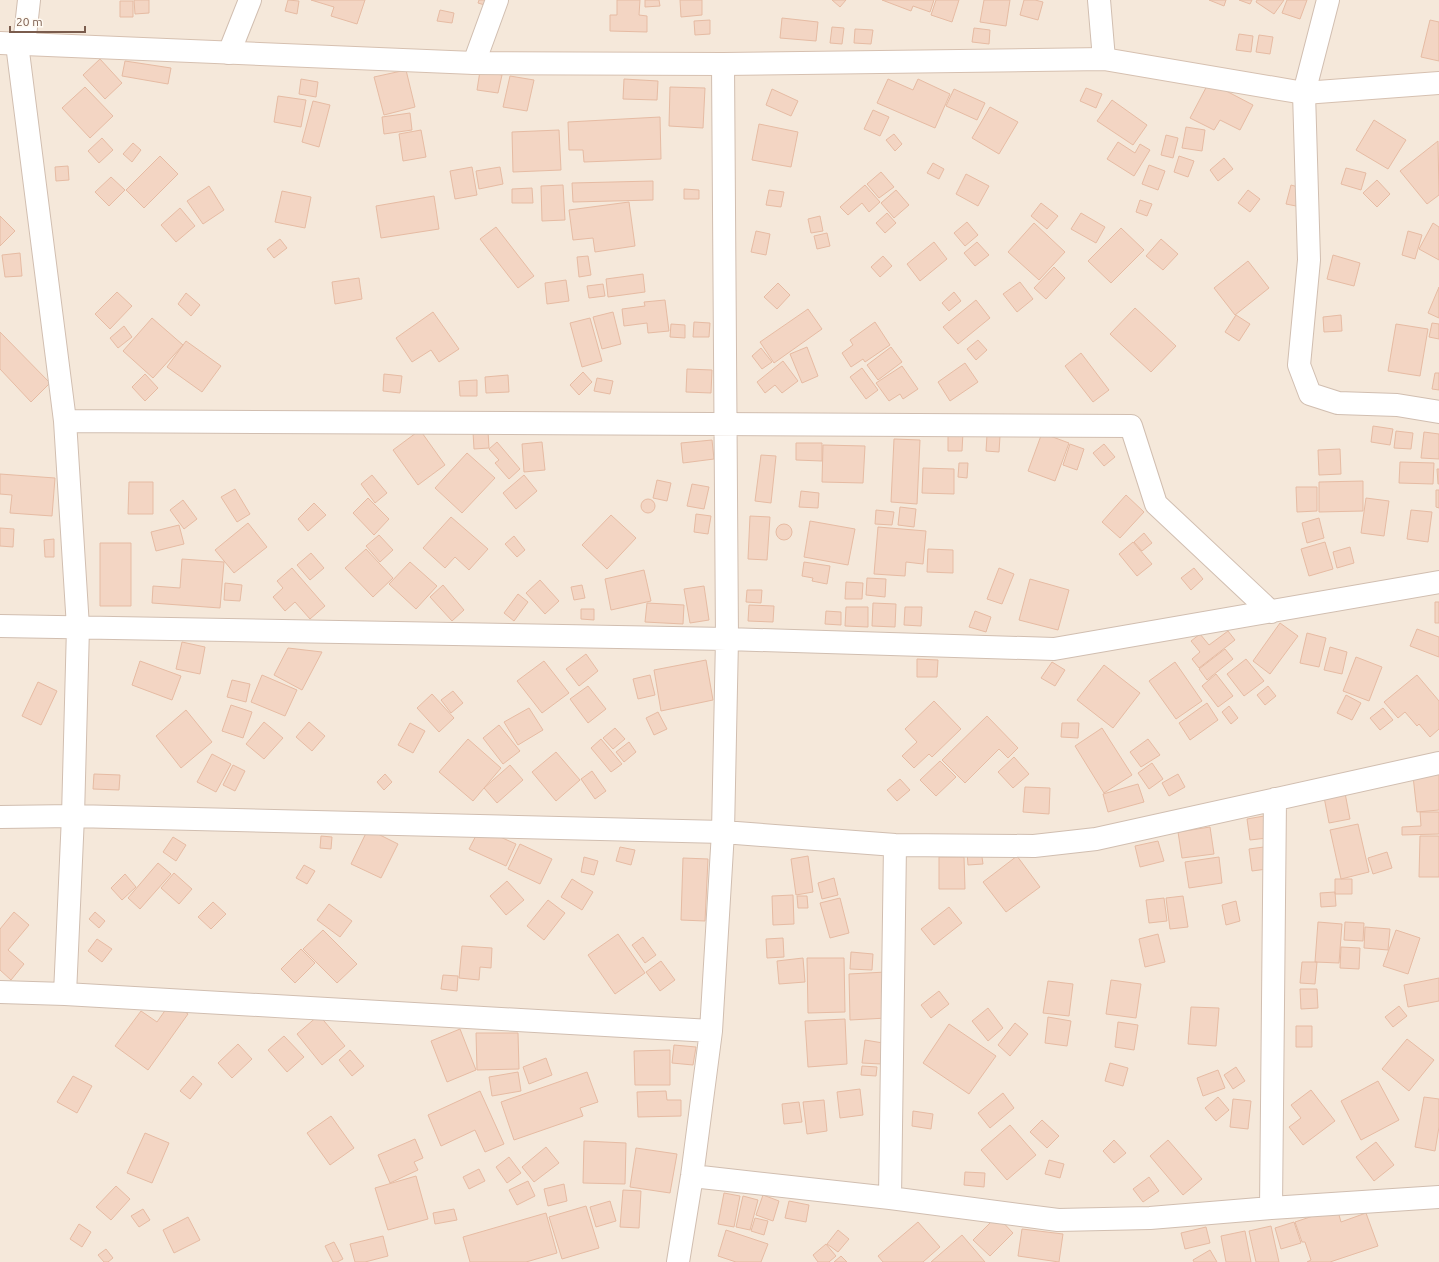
<svg xmlns="http://www.w3.org/2000/svg" width="1439" height="1262" font-family="Ubuntu,sans-serif">
<style>
.residential{fill:#f5e8da}
.building{fill:#f3d5c3;stroke:#e6bba3}
.lines{fill:none;stroke-linecap:round;stroke-linejoin:round}
.street-casing{stroke:#d1beb0;stroke-width:24}
.secondary-casing{stroke:#d6c0b0;stroke-width:24}
.street{stroke:#fff;stroke-width:22}
.secondary{stroke:#fff;stroke-width:22}
</style>
<rect width="100%" height="100%" fill="#fdf6ec"/>
<path class="residential" d="M0,0H1439V1262H0Z"/>
<path class="building" d="M134,0H149V13L135,14Z
M288,0L299,1L297,14L285,11Z
M311,0H365L357,24L331,16L334,7Z
M479,0H490L488,6L478,3Z
M617,0H640L639,15L647,16V32L610,31V15H617Z
M645,0H659L660,6L645,7Z
M680,0H702V15L681,17Z
M832,0H846L840,7Z
M882,0H934L930,12L913,6L911,11Z
M936,0H959L952,22L931,15Z
M984,0H1010L1006,26L980,22Z
M1024,0H1035L1043,2L1038,20L1020,15Z
M1209,0H1226L1224,6Z
M1239,0H1252L1250,4Z
M1257,0H1284L1274,14L1256,2Z
M1287,0H1307L1300,19L1282,13Z
M120,1H133V17H120Z
M440,10L454,13L452,23L437,21Z
M782,18L818,22L816,41L780,38Z
M710,20V34L695,35L694,21Z
M1430,20L1439,22V61L1421,57Z
M832,27L844,28L842,44L830,43Z
M974,28L990,30L989,44L972,42Z
M855,29L873,30L871,44L854,43Z
M1239,34L1253,36L1251,52L1236,50Z
M1259,35L1273,37L1270,54L1256,52Z
M100,59L122,83L105,99L83,75Z
M125,61L171,68L168,84L122,76Z
M406,70L415,107L384,115L374,77Z
M480,71L502,75L498,93L477,90Z
M510,76L534,80L527,111L503,107Z
M301,79L318,82L316,97L299,94Z
M624,79L658,81L657,100L623,99Z
M888,79L913,90L918,79L950,94L935,128L877,103Z
M1209,82L1253,105L1240,130L1220,120L1214,130L1190,118Z
M85,87L113,116L90,138L62,108Z
M670,87L705,88L703,128L669,126Z
M1086,88L1102,94L1096,108L1080,101Z
M772,89L798,101L791,116L766,105Z
M954,89L985,103L977,120L946,106Z
M278,96L306,100L301,127L274,122Z
M1112,100L1147,125L1133,145L1097,121Z
M313,101L330,105L319,147L302,142Z
M990,107L1018,122L999,154L972,138Z
M873,110L889,117L880,136L864,129Z
M410,113L412,130L384,134L382,117Z
M660,117L661,159L584,162L583,150H569L568,122Z
M1374,120L1406,140L1388,169L1356,150Z
M759,124L798,132L791,167L752,160Z
M1186,127L1205,130L1202,151L1182,148Z
M421,130L426,157L403,161L399,134Z
M559,130L561,170L513,172L512,132Z
M894,134L902,144L895,151L886,140Z
M1166,135L1178,138L1173,158L1161,155Z
M102,138L113,150L99,163L88,151Z
M1438,141L1439,195L1427,204L1400,171Z
M1118,142L1135,153L1140,144L1150,150L1134,176L1107,159Z
M133,143L141,150L132,162L123,154Z
M160,156L178,174L144,208L126,190Z
M1179,156L1194,161L1188,177L1174,172Z
M1224,158L1233,169L1218,181L1210,170Z
M933,163L944,169L939,179L927,173Z
M1149,165L1165,171L1158,190L1142,184Z
M68,166L69,180L56,181L55,167Z
M472,167L477,195L455,199L450,171Z
M500,167L503,184L479,189L476,171Z
M1346,168L1366,173L1361,190L1341,184Z
M881,172L894,187L879,198L867,184Z
M966,174L989,186L978,206L956,194Z
M111,177L125,190L109,206L95,192Z
M1377,180L1390,194L1377,207L1363,193Z
M653,181V200L573,202L572,183Z
M563,185L565,220L542,221L541,186Z
M865,185L880,202L869,212L862,203L848,215L840,207Z
M1291,185L1305,189L1301,207L1286,204Z
M209,186L224,210L203,224L187,201Z
M532,188L533,203H512V189Z
M684,189L699,190V199H684Z
M769,190L784,192L781,207L766,205Z
M896,190L909,205L894,218L881,203Z
M1248,190L1260,199L1250,212L1238,203Z
M282,191L311,197L305,228L275,222Z
M434,196L439,229L381,238L376,206Z
M1140,200L1152,204L1147,216L1136,212Z
M629,202L635,246L595,252L593,238L573,240L569,210Z
M1041,203L1058,216L1047,229L1031,216Z
M180,208L195,226L176,242L161,225Z
M887,213L896,223L885,233L876,223Z
M1081,213L1105,227L1096,243L1071,229Z
M0,216L15,231L0,246Z
M820,216L823,231L811,233L808,219Z
M967,222L978,235L965,246L954,233Z
M1034,223L1065,252L1039,280L1008,252Z
M1433,223L1439,227V260L1419,249Z
M496,227L534,276L518,288L480,239Z
M1121,228L1144,250L1111,283L1088,261Z
M756,231L770,234L766,255L751,252Z
M1408,231L1422,235L1415,259L1402,255Z
M827,233L830,246L817,249L814,236Z
M280,239L287,248L274,258L267,249Z
M1161,239L1178,254L1163,270L1146,256Z
M934,242L947,259L920,281L907,264Z
M977,242L989,255L975,266L964,253Z
M20,253L22,276L5,277L2,255Z
M1333,255L1360,263L1354,286L1327,279Z
M588,256L591,275L579,277L577,257Z
M883,256L892,266L880,277L871,267Z
M1248,261L1269,288L1235,315L1214,288Z
M1054,267L1065,278L1046,299L1034,288Z
M643,274L645,292L608,297L606,279Z
M359,278L362,299L335,304L332,282Z
M566,280L569,301L547,304L545,283Z
M1020,282L1033,299L1017,312L1003,294Z
M778,283L790,295L777,309L764,297Z
M603,284L605,296L589,298L587,286Z
M1439,287V318L1428,313Z
M117,292L132,306L110,329L95,314Z
M954,292L961,301L949,311L942,303Z
M186,293L200,305L191,316L178,304Z
M665,300L669,331L648,333L647,323L624,326L622,309L645,306L644,302Z
M976,300L990,318L958,344L943,327Z
M1135,308L1176,346L1151,372L1110,334Z
M808,309L822,329L774,363L760,342Z
M433,312L459,349L439,362L431,350L412,362L396,338Z
M613,312L621,344L602,349L593,317Z
M1236,315L1250,324L1239,341L1225,332Z
M1341,315L1342,331L1324,332L1323,317Z
M152,318L183,345L153,378L123,351Z
M590,318L602,361L582,367L570,323Z
M694,322L710,323L709,337H693Z
M875,322L890,345L865,362L863,359L851,367L842,353L853,345L850,340Z
M1432,323L1439,324V339L1429,337Z
M671,324L685,325V338L670,337Z
M1396,324L1428,329L1420,376L1388,371Z
M124,326L132,337L118,348L110,338Z
M0,332L50,383L31,402L0,369Z
M978,340L987,350L976,360L967,349Z
M186,341L221,366L202,392L167,367Z
M807,347L818,376L802,383L790,354Z
M891,347L902,362L878,380L867,365Z
M761,348L772,362L762,369L752,356Z
M1081,353L1109,390L1093,402L1065,366Z
M783,361L798,381L782,393L775,385L765,393L757,382Z
M965,363L978,382L950,401L938,382Z
M902,366L918,389L903,399L900,394L889,401L876,383Z
M862,368L878,390L866,399L850,377Z
M687,369L712,370L711,393L686,392Z
M583,372L592,382L579,395L570,385Z
M1435,373H1439V390L1432,389Z
M145,374L158,388L145,401L132,387Z
M384,374L402,376L400,393L383,391Z
M508,375L509,392L486,393L485,377Z
M597,378L613,381L610,394L594,391Z
M477,380V396H460L459,381Z
M1373,426L1393,429L1390,445L1371,442Z
M420,430L445,465L418,485L393,450Z
M488,431L489,448L474,449L473,432Z
M1396,431L1413,433L1411,449L1394,448Z
M948,432H963L962,451H948Z
M1424,432L1439,434V459L1421,458Z
M1042,433L1069,443L1055,481L1028,471Z
M987,435L1000,436L999,452L986,451Z
M894,439L920,440L917,504L891,502Z
M712,440L714,459L683,463L681,443Z
M497,442L520,469L509,479L495,463L499,460L489,449Z
M542,442L545,470L524,472L522,444Z
M796,443H822V461L796,460Z
M1070,444L1084,449L1077,470L1063,465Z
M1104,444L1115,457L1104,466L1093,453Z
M823,445L865,446L863,483L822,482Z
M1340,449L1341,474L1319,475L1318,450Z
M467,453L495,478L462,513L435,488Z
M761,455L776,456L771,503L755,501Z
M1400,462L1434,463L1433,484L1399,483Z
M959,463H968L967,478L958,477Z
M923,468L954,469V494L922,493Z
M1437,469H1439V484H1438Z
M0,474L55,478L52,516L10,513L12,495L0,494Z
M372,475L387,493L375,503L361,484Z
M524,475L537,491L516,509L503,493Z
M657,480L671,483L667,501L653,498Z
M1363,481V511L1319,512V482Z
M129,482H153V514H128Z
M692,484L709,487L704,509L687,506Z
M1296,487H1317V511L1297,512Z
M235,489L250,514L237,522L221,497Z
M1436,490H1439V508L1436,507Z
M801,491L819,493L818,508L799,507Z
M1126,495L1144,512L1120,538L1102,522Z
M368,498L389,519L374,535L353,513Z
M1366,498L1389,501L1384,536L1361,533Z
M641 506a7 7 0 1 1 14 0a7 7 0 1 1-14 0Z
M183,500L197,519L184,529L170,510Z
M314,503L326,515L308,531L298,519Z
M900,507L916,509L914,527L898,525Z
M876,510L894,512L892,525L875,524Z
M1411,510L1432,512L1428,542L1407,539Z
M696,514L711,516L708,534L694,532Z
M611,515L636,538L607,569L582,545Z
M750,516L770,517L767,560L748,559Z
M451,517L488,549L469,570L455,557L445,568L423,548Z
M1319,518L1324,538L1307,543L1302,523Z
M810,521L855,529L848,565L804,557Z
M248,523L267,547L234,573L215,550Z
M776 532a8 8 0 1 1 16 0a8 8 0 1 1-16 0Z
M179,525L184,544L156,551L151,532Z
M878,527L926,531L923,564L906,562L905,576L874,574Z
M0,528L14,529L13,547L0,546Z
M1144,533L1152,543L1142,551L1134,542Z
M379,535L393,550L380,562L366,546Z
M514,536L525,550L517,557L505,544Z
M54,539V557H45L44,540Z
M1133,542L1152,564L1137,576L1119,554Z
M1325,542L1333,569L1309,576L1301,549Z
M100,543H131V606H100Z
M1350,547L1354,563L1337,568L1333,552Z
M366,549L393,578L373,597L345,568Z
M928,549L953,550V573L927,572Z
M311,553L324,568L310,580L297,565Z
M182,559L224,562L220,608L152,603L153,586L180,588Z
M410,562L437,586L416,609L389,584Z
M804,562L830,566L827,584L812,581L813,578L802,576Z
M292,568L325,606L310,619L295,602L285,611L273,597L283,588L277,581Z
M999,568L1014,574L1002,604L987,599Z
M1194,568L1203,579L1191,590L1181,578Z
M644,570L651,601L611,610L605,579Z
M867,578L886,579L885,597L866,595Z
M1030,579L1069,590L1058,630L1019,620Z
M540,580L559,601L545,614L526,593Z
M846,582L863,583L862,599H845Z
M225,583L242,585L240,601L224,600Z
M443,585L464,610L452,621L430,597Z
M582,585L585,598L574,600L571,587Z
M704,586L709,620L690,623L684,589Z
M747,590H762L761,603L746,602Z
M518,594L528,602L514,621L504,613Z
M1435,602H1439V623H1435Z
M647,603L684,605L683,624L645,622Z
M873,603L896,604L895,627L872,626Z
M749,605L774,606L773,622L748,621Z
M846,607H868V627L845,626Z
M905,607H922L921,626L904,625Z
M581,609H594V620L581,619Z
M826,611L841,612V625L825,624Z
M975,611L991,617L986,632L969,627Z
M1280,623L1298,636L1270,674L1253,661Z
M1417,629L1439,637V657L1410,646Z
M1228,631L1235,640L1199,668L1192,659L1200,652L1191,641L1200,634L1209,645Z
M1307,633L1326,638L1319,667L1300,663Z
M182,642L205,647L200,674L176,669Z
M1330,647L1347,652L1342,674L1324,670Z
M288,648L322,652L302,690L274,675Z
M1225,649L1233,659L1207,680L1199,669Z
M586,654L598,671L579,686L566,669Z
M1356,657L1382,667L1369,701L1343,691Z
M917,659L938,660L937,677H917Z
M1246,659L1264,681L1244,696L1227,674Z
M706,660L713,700L661,711L654,670Z
M140,661L181,676L172,700L132,685Z
M544,661L569,693L542,713L517,681Z
M1052,662L1065,670L1055,686L1041,678Z
M1175,662L1202,701L1176,719L1149,681Z
M1104,665L1140,693L1113,728L1077,700Z
M1216,674L1233,696L1218,707L1202,686Z
M262,675L297,690L285,716L251,702Z
M650,675L655,695L638,699L633,679Z
M1417,675L1439,701V729L1430,737L1419,724L1417,726L1405,712L1398,718L1384,702Z
M232,680L250,684L246,702L227,697Z
M38,682L57,691L41,725L22,716Z
M588,686L606,709L588,723L570,699Z
M1268,686L1276,696L1265,705L1257,695Z
M453,691L463,703L451,713L441,700Z
M432,694L454,718L439,732L417,708Z
M1346,695L1361,703L1352,720L1337,713Z
M934,701L961,729L932,757L929,754L914,768L902,756L917,742L905,729Z
M1207,703L1218,720L1190,740L1179,723Z
M231,705L252,712L243,738L222,731Z
M1229,706L1238,718L1231,724L1222,712Z
M529,708L543,730L518,745L504,722Z
M1383,708L1393,720L1380,730L1370,718Z
M186,710L212,742L181,768L156,736Z
M658,712L667,729L654,735L646,718Z
M987,716L1018,748L1008,758L999,749L965,783L942,760Z
M264,722L283,738L264,759L246,744Z
M309,722L325,736L312,751L296,737Z
M410,723L425,731L413,753L398,745Z
M1062,723H1079L1078,738L1061,737Z
M499,725L520,751L503,764L483,738Z
M615,728L625,739L613,749L603,738Z
M1102,728L1132,775L1104,793L1075,746Z
M468,739L501,768L473,801L439,772Z
M601,739L622,764L611,772L591,748Z
M1148,739L1160,755L1141,767L1130,752Z
M629,742L636,752L624,762L616,752Z
M556,752L580,780L556,801L532,772Z
M212,754L231,764L216,792L197,782Z
M1014,757L1029,774L1013,788L998,772Z
M940,761L956,777L936,796L920,780Z
M1152,763L1163,779L1149,789L1138,773Z
M233,765L245,771L235,791L223,785Z
M510,765L523,780L497,803L484,788Z
M592,771L606,791L595,799L581,779Z
M1439,773V810L1417,812L1413,776Z
M94,774L120,775L119,790L93,789Z
M385,774L392,782L384,790L377,782Z
M1178,774L1185,787L1169,796L1162,783Z
M900,779L910,790L897,801L887,790Z
M1138,784L1144,802L1108,812L1103,794Z
M1025,787L1050,788L1049,814L1023,812Z
M1345,793L1350,819L1329,823L1324,797Z
M1420,812H1439V834L1402,835V827L1421,826Z
M1264,816L1267,838L1250,840L1247,819Z
M1358,824L1369,872L1341,879L1330,830Z
M1210,827L1214,854L1182,858L1178,832Z
M480,828L516,844L506,866L469,849Z
M368,829L398,844L381,878L351,864Z
M321,836L332,837L331,849L320,848Z
M1420,836H1439V877H1419Z
M173,837L186,845L176,861L163,852Z
M1158,841L1164,861L1140,867L1135,846Z
M520,844L552,859L540,884L508,869Z
M620,847L635,850L631,865L616,861Z
M1264,847L1267,869L1252,871L1249,849Z
M981,850L983,864L968,865L967,852Z
M1387,852L1392,868L1373,874L1368,858Z
M808,856L813,892L796,895L791,859Z
M1017,856L1040,887L1006,912L983,882Z
M584,857L598,861L594,875L581,872Z
M939,857H964L965,889H939Z
M1219,857L1222,883L1189,888L1185,862Z
M683,858L708,859L705,921L681,920Z
M158,863L171,874L140,909L128,898Z
M304,865L315,871L307,884L296,878Z
M174,873L192,889L179,904L161,888Z
M125,874L136,887L122,900L111,888Z
M834,878L838,895L822,899L818,883Z
M572,879L593,892L582,910L561,897Z
M1335,879H1352V894H1335Z
M507,881L524,900L506,915L490,896Z
M1335,892L1336,906L1321,907L1320,893Z
M793,895L794,924L773,925L772,896Z
M797,896H807L808,908H798Z
M1183,896L1188,927L1170,929L1166,898Z
M840,898L849,933L830,938L820,903Z
M1164,898L1167,921L1149,923L1146,900Z
M548,900L565,913L544,940L527,926Z
M1236,901L1240,921L1226,925L1222,905Z
M213,902L226,914L211,929L198,917Z
M329,904L352,921L340,937L317,920Z
M949,907L962,923L934,945L921,929Z
M14,912L29,925L8,950L24,964L11,980L0,970V929Z
M95,912L105,921L99,928L89,919Z
M1318,922L1342,924L1339,963L1315,962Z
M1345,922L1364,923L1363,941L1344,940Z
M1365,927L1390,929L1388,950L1364,948Z
M323,930L357,964L337,983L303,949Z
M1396,930L1420,938L1408,974L1383,966Z
M618,934L645,973L615,994L588,955Z
M1158,934L1165,962L1145,967L1139,939Z
M643,937L656,955L645,963L632,945Z
M783,938L784,957L767,958L766,939Z
M97,939L112,949L102,962L88,951Z
M462,946L492,948L491,968L480,967L479,980L459,978Z
M1341,947L1360,948L1359,969L1340,968Z
M301,949L315,963L295,983L281,969Z
M851,952L873,954L872,970L850,969Z
M803,958L805,982L779,984L777,961Z
M807,958H844L845,1012L808,1013Z
M661,961L675,980L660,991L646,972Z
M1302,962H1317L1315,984L1300,983Z
M886,972L887,1018L850,1020L849,974Z
M443,975L458,976L457,991L441,989Z
M1439,978V1001L1408,1007L1404,985Z
M1111,980L1141,984L1136,1018L1106,1014Z
M1048,981L1073,984L1069,1016L1043,1013Z
M1300,989H1317L1318,1008L1301,1009Z
M939,991L949,1004L931,1018L921,1005Z
M171,1002L188,1014L148,1070L115,1046L141,1011L157,1022Z
M1399,1006L1407,1016L1393,1027L1385,1017Z
M1191,1007L1219,1008L1216,1046L1188,1044Z
M988,1008L1003,1028L988,1041L972,1021Z
M319,1015L345,1046L322,1065L297,1034Z
M1048,1017L1071,1021L1067,1046L1045,1043Z
M845,1019L847,1064L808,1067L805,1021Z
M1118,1022L1138,1025L1134,1050L1115,1047Z
M1015,1023L1028,1034L1010,1056L998,1045Z
M949,1024L996,1056L969,1094L923,1063Z
M1296,1026H1312V1047H1296Z
M460,1029L476,1070L447,1082L431,1041Z
M476,1033H518L519,1069L477,1070Z
M284,1036L304,1057L287,1072L268,1050Z
M1407,1039L1434,1060L1409,1091L1382,1069Z
M865,1040L883,1043L881,1064L862,1063Z
M238,1044L252,1059L232,1078L218,1063Z
M674,1045L696,1047L693,1065L672,1063Z
M350,1050L364,1066L352,1076L339,1060Z
M670,1050V1085H635L634,1051Z
M546,1058L552,1075L529,1084L523,1067Z
M1110,1063L1128,1068L1123,1086L1105,1081Z
M862,1066L877,1067L876,1076L861,1075Z
M1236,1067L1245,1081L1233,1089L1224,1075Z
M1218,1070L1225,1088L1203,1096L1197,1078Z
M518,1072L521,1091L492,1096L489,1077Z
M587,1072L598,1102L580,1108L583,1116L514,1140L501,1102Z
M73,1076L92,1086L77,1113L57,1102Z
M193,1076L202,1084L190,1099L180,1091Z
M1378,1081L1399,1120L1361,1140L1341,1101Z
M860,1089L863,1115L840,1118L837,1092Z
M1311,1090L1335,1121L1303,1145L1289,1127L1301,1118L1291,1105Z
M480,1091L504,1144L485,1152L475,1130L441,1146L428,1115Z
M666,1091L667,1100H681V1116L638,1117L637,1092Z
M1003,1093L1014,1108L990,1128L978,1113Z
M1218,1097L1229,1110L1216,1121L1205,1108Z
M1424,1097L1439,1099V1127L1435,1151L1415,1147Z
M1233,1099L1251,1101L1248,1129L1230,1127Z
M824,1100L827,1131L807,1134L803,1102Z
M799,1102L802,1122L784,1124L782,1104Z
M913,1111L933,1114L931,1129L912,1126Z
M331,1116L354,1148L330,1165L307,1133Z
M1042,1120L1059,1136L1047,1148L1030,1132Z
M1010,1125L1036,1155L1007,1180L981,1150Z
M145,1133L169,1143L152,1183L127,1173Z
M415,1139L423,1158L414,1162L418,1170L390,1183L378,1155Z
M1114,1140L1126,1153L1114,1163L1103,1151Z
M1168,1140L1202,1179L1183,1195L1150,1156Z
M584,1141L626,1143L625,1184L583,1183Z
M1376,1142L1394,1165L1374,1181L1356,1157Z
M546,1147L559,1163L534,1182L522,1167Z
M636,1148L677,1154L670,1193L630,1187Z
M509,1157L521,1173L507,1183L496,1167Z
M1049,1160L1064,1164L1060,1178L1045,1174Z
M479,1169L485,1181L469,1189L463,1177Z
M965,1172L985,1173L984,1187L964,1185Z
M416,1176L428,1219L388,1230L375,1188Z
M1149,1177L1159,1191L1143,1202L1133,1189Z
M528,1181L535,1196L517,1205L509,1190Z
M564,1184L567,1201L548,1206L544,1189Z
M116,1186L130,1199L111,1220L96,1207Z
M623,1190L641,1191L639,1228L620,1227Z
M724,1193L740,1196L734,1227L718,1224Z
M763,1195L779,1201L773,1221L756,1215Z
M743,1196L758,1200L750,1230L736,1227Z
M610,1201L616,1221L596,1227L590,1207Z
M789,1201L809,1205L806,1222L785,1218Z
M586,1206L599,1248L562,1259L549,1217Z
M1337,1208L1341,1222L1366,1213L1378,1246L1330,1262H1307L1311,1260L1305,1242H1302L1295,1222Z
M143,1209L150,1220L139,1227L131,1216Z
M454,1209L457,1220L435,1224L433,1213Z
M546,1213L557,1253L526,1262H470L463,1237Z
M997,1216L1013,1233L990,1256L973,1240Z
M188,1217L200,1240L174,1253L163,1230Z
M755,1218L768,1221L764,1235L751,1231Z
M918,1222L940,1247L923,1262H883L878,1256Z
M1294,1222L1301,1243L1281,1249L1275,1228Z
M79,1224L91,1232L82,1247L70,1239Z
M1271,1226L1279,1262H1256L1249,1231Z
M1206,1227L1210,1243L1185,1249L1181,1233Z
M1022,1229L1063,1234L1059,1262L1018,1256Z
M726,1230L768,1244L761,1262H736L718,1256Z
M838,1230L849,1239L838,1252L827,1244Z
M1245,1231L1251,1262H1226L1221,1236Z
M962,1235L985,1262H931Z
M383,1236L388,1256L365,1262H355L350,1244Z
M334,1242L343,1259L337,1262H333L325,1246Z
M826,1244L836,1256L829,1262H818L813,1255Z
M106,1249L113,1258L108,1262H104L98,1255Z
M1210,1250L1217,1262H1194L1193,1260Z
M841,1256L847,1262H834Z"/>
<g class="lines">
<defs>
<path id="street" d="M29,0L25,36L17,44L65,421L78,627L73,816L65,994
M1099,0L1104,59
M1328,0L1304,93L1309,260L1299,365L1310,394L1338,403L1397,405L1439,412
M229,53L250,0
M474,63L497,0
M65,421L1131,426L1156,504L1271,612
M0,626L727,639L1054,649L1439,582
M0,817L73,816L723,832L895,845L1034,846L1096,839L1439,763
M0,992L65,994L711,1031
M692,1176L890,1198L1058,1220L1150,1218L1271,1208L1439,1197
M890,1198L895,845
M1271,1208L1275,799
M678,1262L692,1176L711,1031L723,832L727,639L723,64"/>
<path id="secondary" d="M0,43L474,63L723,64L1104,59L1304,93L1439,83"/>
</defs>
<use href="#street" class="street-casing"/>
<use href="#secondary" class="secondary-casing"/>
<use href="#street" class="street"/>
<use href="#secondary" class="secondary"/>
</g>
<path d="M10 26v6h75v-6" fill="none" stroke="#7a5c4d" stroke-width="2"/>
<text x="16" y="26" font-size="12" fill="#7a5c4d" stroke="#fffaf3" stroke-width="3" paint-order="stroke">20 m</text>
</svg>
